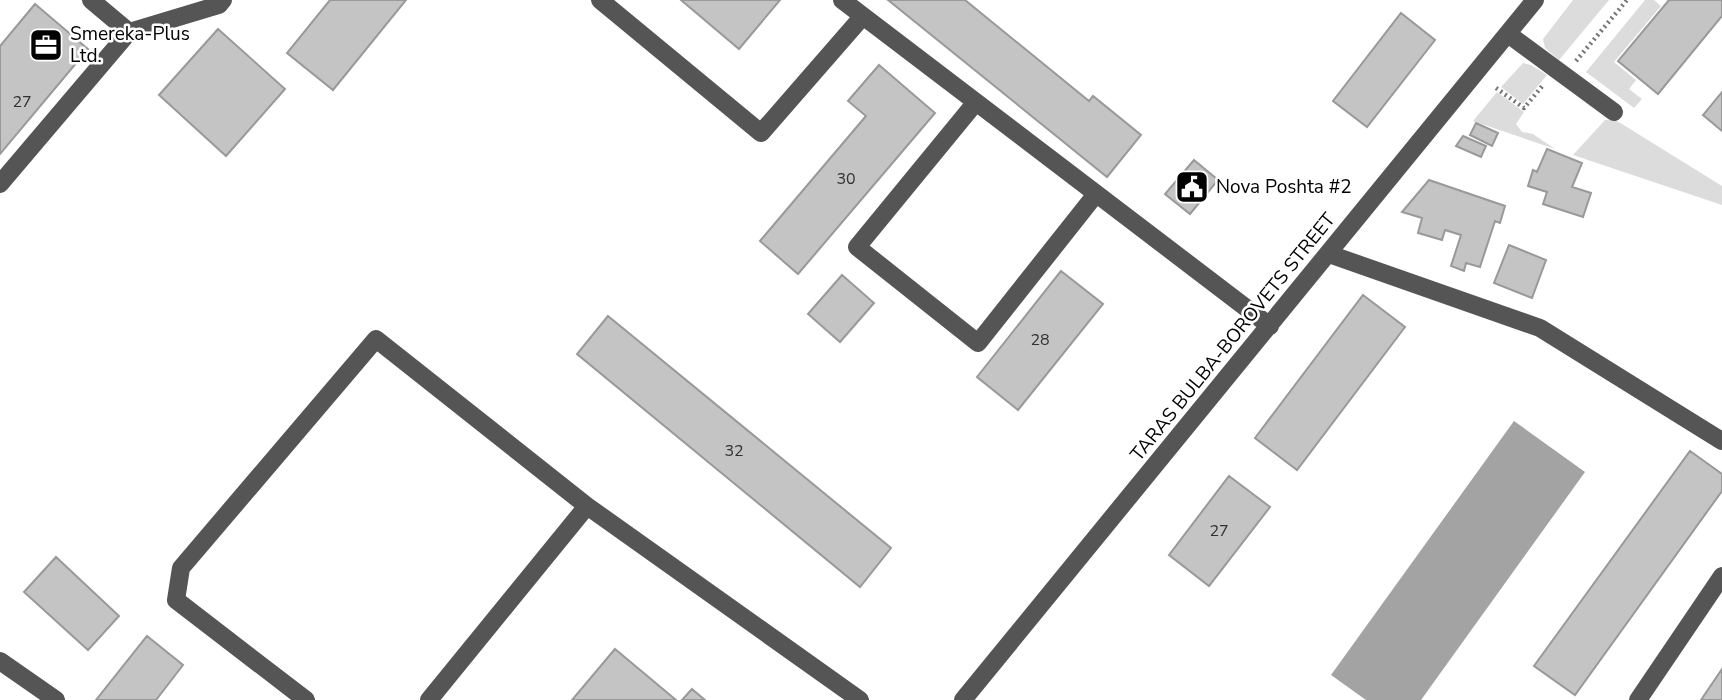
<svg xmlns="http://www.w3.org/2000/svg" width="1722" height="700" font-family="'Nunito Sans',sans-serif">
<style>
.green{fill:#dcdcdc}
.water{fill:#a3a3a3}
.building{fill:#c4c4c4;stroke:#999;stroke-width:2}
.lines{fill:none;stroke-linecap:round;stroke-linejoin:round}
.path{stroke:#777;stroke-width:4.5;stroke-dasharray:2 3.5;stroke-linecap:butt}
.minor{stroke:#555;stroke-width:18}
.labels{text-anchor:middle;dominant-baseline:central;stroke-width:5;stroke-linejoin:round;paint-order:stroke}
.number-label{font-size:16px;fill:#313131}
.poi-label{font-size:19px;fill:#000;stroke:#fff;text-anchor:start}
.street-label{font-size:19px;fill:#000;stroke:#fff}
</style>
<rect width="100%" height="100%" fill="#fff"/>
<path class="green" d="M1573,0H1609L1559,60L1545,48L1543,39Z
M1645,0H1654L1661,6L1614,62L1636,80L1629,89L1642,99L1634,108L1586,72Z
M1523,63L1531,65L1547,75L1523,104L1501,87Z
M1497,92L1524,112L1516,124L1522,132L1533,134L1555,149L1473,121Z
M1605,120H1615L1622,124L1722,186V205L1573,155Z"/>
<path class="water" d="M1514,421L1585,472L1421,700H1366L1331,675Z"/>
<path class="building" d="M330,0H406L333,90L287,53Z
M681,0H780L739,49Z
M888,0H965L1089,101L1093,96L1141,135L1107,177Z
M1669,0H1722V16L1658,94L1618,61Z
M35,4L88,49L0,154V46Z
M1401,13L1435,40L1367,127L1333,101Z
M218,29L285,89L226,156L159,95Z
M879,65L935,113L798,274L760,241L866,116L848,101Z
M1722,92V131L1703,115Z
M1476,123L1498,133L1492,146L1470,135Z
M1463,136L1486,146L1481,157L1456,146Z
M1547,149L1582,163L1572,187L1591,193L1583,217L1543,204L1547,192L1528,186L1533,170L1537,172Z
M1194,160L1218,180L1190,214L1165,194Z
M1429,180L1505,206L1500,223L1495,221L1480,267L1466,263L1464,271L1451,266L1461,235L1445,230L1442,240L1418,233L1422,218L1402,212Z
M1509,245L1546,260L1532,298L1494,283Z
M1061,271L1103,304L1018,410L977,377Z
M842,275L874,303L840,342L808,314Z
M1363,295L1405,327L1297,470L1255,438Z
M608,316L891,548L860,587L577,354Z
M1690,451L1722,474V491L1575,695L1534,666Z
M1229,476L1270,507L1209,586L1169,555Z
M56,557L119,616L88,650L24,592Z
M147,636L183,665L156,700H96Z
M615,649L676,700H572Z
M1722,669V700H1701Z
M692,689L705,700H682Z"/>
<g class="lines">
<path class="path" d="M1576,61L1627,0
M1496,88L1524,108L1544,84"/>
<path class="minor" d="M600,0L761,133L863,16
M842,0L1270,326
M129,32L219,5L223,0
M1508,34L1614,112
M976,102L857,247L978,343L1096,194
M0,184L129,32L91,0
M1329,254L1540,328L1722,441
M0,661L56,700
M306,700L176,600L181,568L376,339L587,506
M429,700L587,506L860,700
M963,700L1535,0
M1638,700L1722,576"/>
</g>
<defs>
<symbol id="office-square" viewBox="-11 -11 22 22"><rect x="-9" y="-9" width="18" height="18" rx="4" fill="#000" stroke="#fff"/><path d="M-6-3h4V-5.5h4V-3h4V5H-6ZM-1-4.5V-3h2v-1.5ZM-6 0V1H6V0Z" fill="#fff"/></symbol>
<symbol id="civic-square" viewBox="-11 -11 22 22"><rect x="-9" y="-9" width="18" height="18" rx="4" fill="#000" stroke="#fff"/><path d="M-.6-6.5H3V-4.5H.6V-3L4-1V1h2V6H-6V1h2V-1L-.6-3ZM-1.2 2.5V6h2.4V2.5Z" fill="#fff"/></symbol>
</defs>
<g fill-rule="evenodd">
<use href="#office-square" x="27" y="26" width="38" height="38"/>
<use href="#civic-square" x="1173" y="168" width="38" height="38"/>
</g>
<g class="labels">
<g class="number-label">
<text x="22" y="102">27</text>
<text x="846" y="179">30</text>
<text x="1040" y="340">28</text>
<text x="734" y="451">32</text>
<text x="1219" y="531">27</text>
</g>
<g class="poi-label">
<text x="70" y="34">Smereka-Plus<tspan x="70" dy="22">Ltd.</tspan></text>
<text x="1216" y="187">Nova Poshta #2</text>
</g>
<g class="street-label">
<text transform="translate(1233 337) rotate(-51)">TARAS BULBA-BOROVETS STREET</text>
</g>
</g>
</svg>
